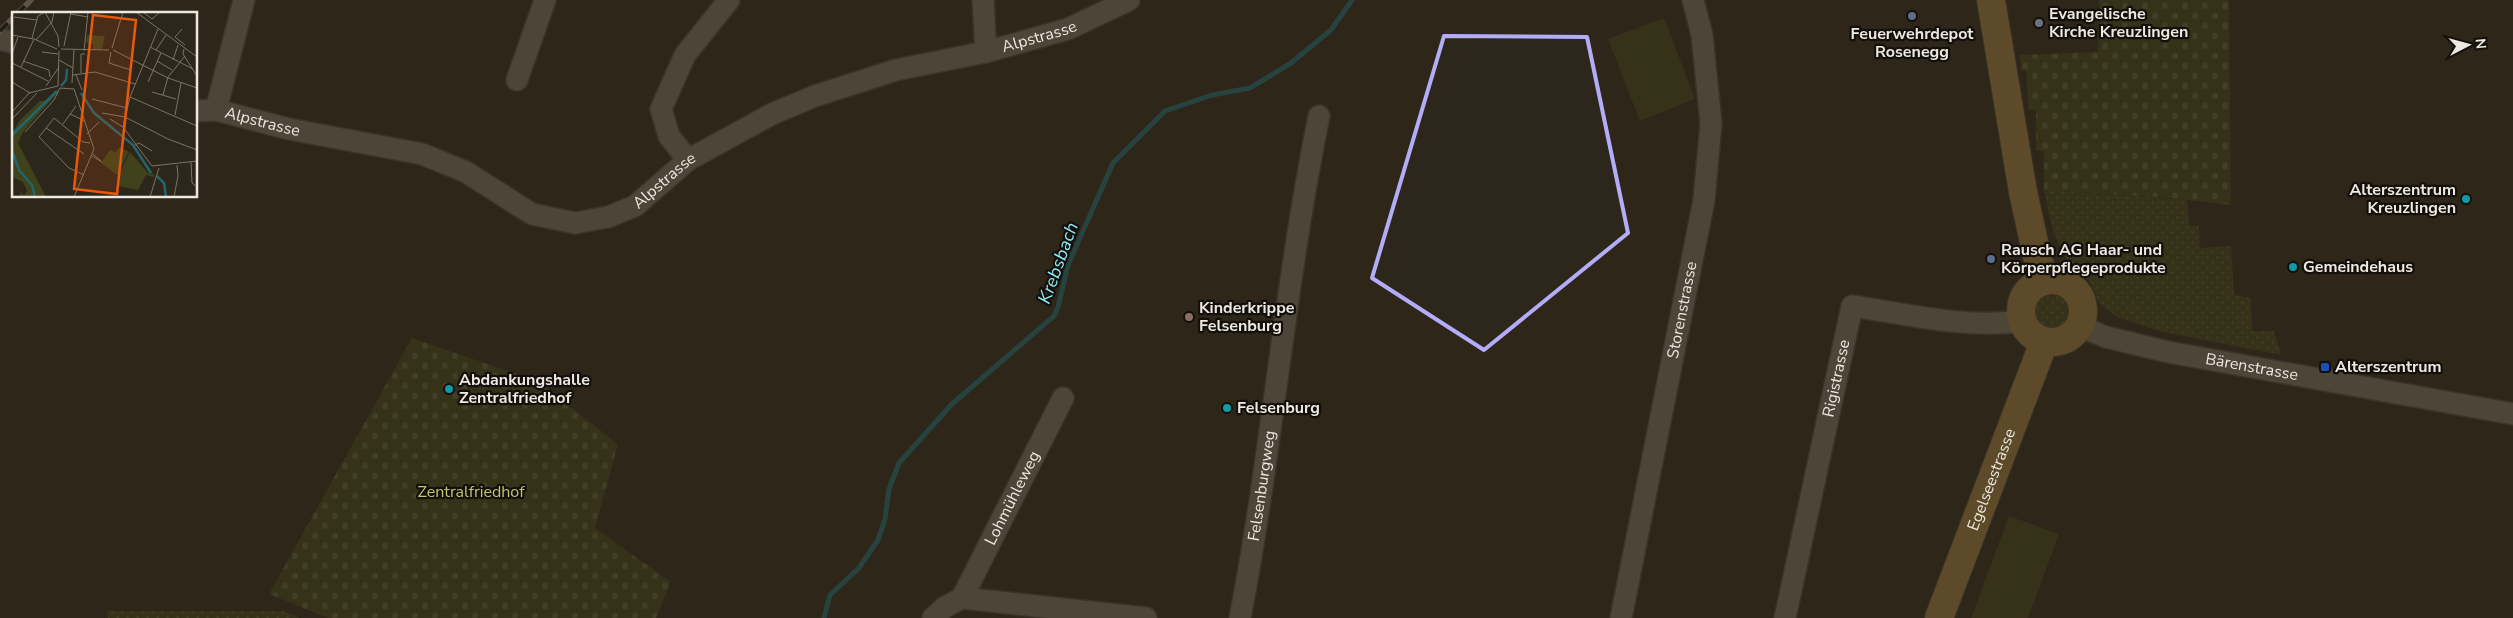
<svg xmlns="http://www.w3.org/2000/svg" width="2513" height="618" font-family="'Nunito Sans',sans-serif">
<style>
.grass{fill:url(#grass-dots)}
.cemetery{fill:url(#cemetery-stones)}
.pitch{fill:#3f421a}
.lines{fill:none;stroke-linecap:round;stroke-linejoin:round}
.stream{stroke:#21666f;stroke-width:5}
.minor-casing{stroke:#49433a;stroke-width:24}
.major-casing{stroke:#49433a;stroke-width:30}
.minor{stroke:#736a5d;stroke-width:21}
.major{stroke:#98763b;stroke-width:28}
.rail-casing{stroke:#938d83;stroke-width:5.5}
.rail{stroke:#130f0a;stroke-width:4;stroke-dasharray:11;stroke-linecap:butt}
.marked{fill:none;stroke:#b3adf9;stroke-width:4;stroke-linejoin:round}
.service-dot{fill:#5c6f8a;stroke:#130f0a;stroke-width:2}
.worship-dot{fill:#6b7280;stroke:#130f0a;stroke-width:2}
.culture-dot{fill:#0f9aa8;stroke:#130f0a;stroke-width:2}
.education-dot{fill:#8d6e63;stroke:#130f0a;stroke-width:2}
.transit-dot{fill:#1a4fb4;stroke:#130f0a;stroke-width:2}
.labels{text-anchor:middle;dominant-baseline:central;stroke-width:4.5;stroke-linejoin:round;paint-order:stroke}
.poi-label{font-size:16px;font-weight:bold;fill:#ede8e0;stroke:#130f0a;text-anchor:start}
.street-label{font-size:16px;fill:#ede8e0;stroke:#130f0a}
.park-label{font-size:16px;fill:#c0c76c;stroke:#130f0a}
.water-label{font-size:18px;font-style:italic;fill:#8cebf8;stroke:#130f0a}
.inset-river{fill:none;stroke:#21666f;stroke-width:2.5}
.inset-road{fill:none;stroke:#7a7469;stroke-width:1}
.view{fill:#e8590c;fill-opacity:0.15;stroke:#e8590c;stroke-width:2.5}
.inset-edge{fill:none;stroke:#ede8e0;stroke-width:2.5}
</style>
<defs>
<pattern id="grass-dots" width="8" height="8" patternUnits="userSpaceOnUse" patternTransform="scale(1.25)"><rect width="8" height="8" fill="#3f421a"/><path d="M2 2h.1M6 6h.1" fill="none" stroke="#5b5d3b" stroke-width="1.8" stroke-linecap="round"/></pattern>
<pattern id="cemetery-stones" width="16" height="16" patternUnits="userSpaceOnUse" patternTransform="scale(1.25)"><rect width="16" height="16" fill="#3f421a"/><path d="M2 7V4a2 2 0 0 1 4 0v3zM10 15v-3a2 2 0 0 1 4 0v3z" fill="#5b5d3b"/></pattern>
</defs>
<rect width="100%" height="100%" fill="#2d261a"/>
<path class="grass" d="M2044,190L2187,200L2189,226H2199L2200,248L2231,246L2234,295L2251,298L2252,331H2274L2281,355L2159,331L2117,317L2099,303L2089,280L2067,260L2053,231Z
M2035 311a17 17 0 1 1 34 0a17 17 0 1 1-34 0Z
M108,611H283L300,618H108Z"/>
<path class="cemetery" d="M2099,0H2229L2231,205L2169,198L2044,190V151H2036V110H2028L2027,71H2021L2020,55L2098,52Z
M412,338L537,381L618,444L595,528L671,582L656,618H328L269,594Z"/>
<path class="pitch" d="M1664,18L1695,99L1640,121L1608,39Z
M2009,516L2059,534L2028,618H1971Z"/>
<g class="lines">
<path class="stream" d="M824,618L830,595L859,568L878,540L885,519L889,489L899,463L952,404L1054,316L1058,307L1068,265L1113,163L1165,111L1212,95L1250,88L1291,63L1331,30L1352,0"/>
<defs>
<g id="minor">
<path d="M983,0L986,52"/>
<path d="M0,39L14,43"/>
<path d="M517,80L545,0"/>
<path d="M216,110L244,0"/>
<path id="s1" d="M196,111L216,110L289,129L422,154L466,172L532,214L575,223L608,217L635,206L688,160L772,114L815,96L896,70L986,52L1068,29L1129,0"/>
<path d="M688,160L669,136L661,109L685,55L729,0"/>
<path id="s2" d="M2079,326L2106,337L2168,352L2513,414"/>
<path id="s3" d="M962,598L1063,398"/>
<path d="M933,618L945,607L962,598L1146,618"/>
<path id="s4" d="M1240,618C1272,452 1285,282 1319,116"/>
<path id="s5" d="M1621,618L1704,200L1711,123L1702,35L1693,0"/>
<path id="s6" d="M1785,618L1852,306C1907,314 1966,329 2022,321"/>
</g>
<g id="major">
<path d="M1991,0L2023,192L2037,256L2045,281"/>
<circle cx="2052" cy="311" r="31"/>
<path id="s7" d="M1939,618L2044,342"/>
</g>
</defs>
<use href="#minor" class="minor-casing"/>
<use href="#major" class="major-casing"/>
<use href="#minor" class="minor"/>
<use href="#major" class="major"/>
<defs>
<path id="rail" d="M17,14L31,0
M0,31L14,17"/>
</defs>
<use href="#rail" class="rail-casing"/>
<use href="#rail" class="rail"/>
</g>
<path d="M0 0H2513V618H0ZM1444,36L1587,37L1628,233L1484,350L1372,278Z" fill="#2d261a" fill-opacity=".55" fill-rule="evenodd"/>
<path class="marked" d="M1444,36L1587,37L1628,233L1484,350L1372,278Z"/>
<g class="service-dot">
<circle cx="1912" cy="16" r="5"/>
<circle cx="1991" cy="259" r="5"/>
</g>
<circle class="worship-dot" cx="2039" cy="23" r="5"/>
<g class="culture-dot">
<circle cx="2466" cy="199" r="5"/>
<circle cx="2293" cy="267" r="5"/>
<circle cx="449" cy="389" r="5"/>
<circle cx="1227" cy="408" r="5"/>
</g>
<circle class="education-dot" cx="1189" cy="317" r="5"/>
<rect class="transit-dot" x="2320" y="362" width="10" height="10" rx="2.5"/>
<g class="labels">
<g class="poi-label">
<text x="2049" y="14">Evangelische<tspan x="2049" dy="18">Kirche Kreuzlingen</tspan></text>
<text x="1912" y="34" text-anchor="middle">Feuerwehrdepot<tspan x="1912" dy="18">Rosenegg</tspan></text>
<text x="2456" y="190" text-anchor="end">Alterszentrum<tspan x="2456" dy="18">Kreuzlingen</tspan></text>
<text x="2001" y="250">Rausch AG Haar- und<tspan x="2001" dy="18">Körperpflegeprodukte</tspan></text>
<text x="2303" y="267">Gemeindehaus</text>
<text x="1199" y="308">Kinderkrippe<tspan x="1199" dy="18">Felsenburg</tspan></text>
<text x="2335" y="367">Alterszentrum</text>
<text x="459" y="380">Abdankungshalle<tspan x="459" dy="18">Zentralfriedhof</tspan></text>
<text x="1237" y="408">Felsenburg</text>
</g>
<g class="street-label">
<text stroke="none"><textPath href="#s1" startOffset="908">Alpstrasse</textPath></text>
<text stroke="none"><textPath href="#s1" startOffset="68">Alpstrasse</textPath></text>
<text stroke="none"><textPath href="#s1" startOffset="502">Alpstrasse</textPath></text>
<text stroke="none"><textPath href="#s5" startOffset="314">Storenstrasse</textPath></text>
<text stroke="none"><textPath href="#s2" startOffset="178">Bärenstrasse</textPath></text>
<text stroke="none"><textPath href="#s6" startOffset="245">Rigistrasse</textPath></text>
<text stroke="none"><textPath href="#s7" startOffset="148">Egelseestrasse</textPath></text>
<text stroke="none"><textPath href="#s4" startOffset="134">Felsenburgweg</textPath></text>
<text stroke="none"><textPath href="#s3" startOffset="112">Lohmühleweg</textPath></text>
</g>
<g class="park-label">
<text x="471" y="492">Zentralfriedhof</text>
</g>
<g class="water-label">
<text transform="translate(1058 263) rotate(-70)">Krebsbach</text>
</g>
</g>
<g transform="translate(12 12)">
<rect width="185" height="185" fill="#2d261a"/>
<path d="M118,140L136,161L142,162V165L134,163L126,178L106,174L107,162Z" fill="#3f421a"/>
<path d="M43,79H47L11,120L6,131L34,185H7L9,180L12,183L15,179L11,170L0,165V121L8,108L28,89L37,88Z" fill="#3f421a"/>
<path d="M75,23L93,24L90,37L81,38V32L74,31ZM108,135L117,140L105,163L89,151L98,138L103,140Z" fill="#3f421a"/>
<path class="inset-river" d="M49,74L54,68L55,57M69,81L82,101L121,133L139,161M0,123L45,79M0,138L7,158L20,173L23,185M145,164L152,171L154,185"/>
<path class="inset-road" d="M33,0L46,24L47,35M124,0L185,45M131,0L140,7L148,0M59,2L76,5M2,5L25,8M146,17L118,85L111,115L140,154L185,149M170,17L163,25L173,33M0,23L22,27L45,37M20,26L26,4L33,0M24,28L40,10L42,0M52,34L59,0M138,35L181,57M100,36L111,0M49,37L97,38M172,37L171,42L185,64M101,38L156,66L185,76M144,38L154,23M72,39L76,0M30,40L46,42M99,40L97,51L119,58M0,42L6,25M47,48L61,56M161,48L166,33M11,49L37,58L38,65M145,49L160,58M0,51L36,69M9,55L22,27M69,61V42H73M61,63L83,60L123,72M64,63L70,78M0,70L18,81M136,70L149,41M60,71L62,38M34,74L47,55M48,76L62,77L82,137L62,185M140,80L164,87M151,83L156,65L173,44M118,85L185,114M80,87L115,96M0,100L17,81L46,74L47,39M90,101L113,105L156,127L185,138M58,102L73,109M163,103L169,71M0,107L25,81M98,107L111,115M51,112L64,94M34,116L72,142M13,120L42,88L48,76M75,122L87,110M123,133L127,131L140,139M80,144L90,150L81,142M179,150L180,171L185,175M72,163L57,156L27,125L42,106L71,130L78,131M138,185L147,156M162,185L166,164L165,153"/>
<path class="view" d="M81,3L124,8L105,182L62,177Z"/>
<rect width="185" height="185" class="inset-edge"/>
</g>
<g transform="translate(2468 45) rotate(84)" stroke="#130f0a" stroke-width="4" paint-order="stroke">
<path d="M0-4L9 19L0 12L-9 19Z" fill="#ede8e0"/>
<text y="-8" font-size="14" font-weight="bold" text-anchor="middle" fill="#ede8e0">N</text>
</g>
</svg>
